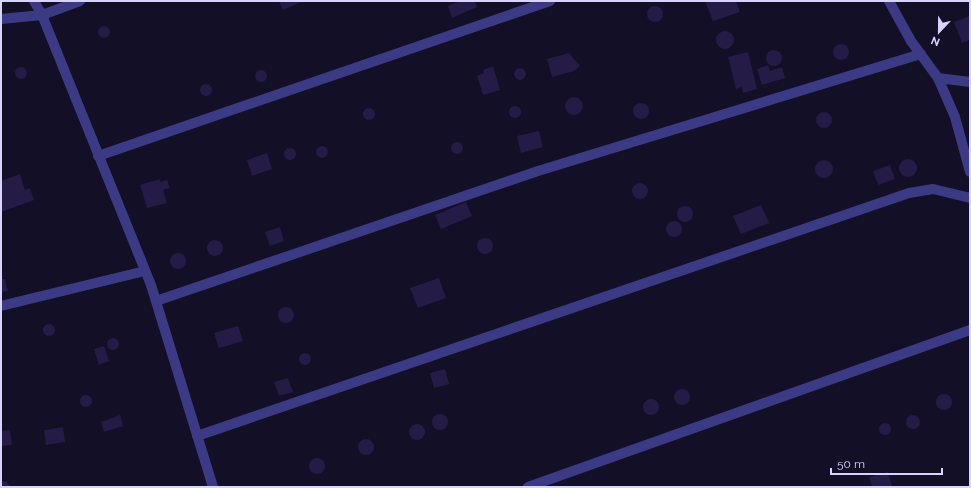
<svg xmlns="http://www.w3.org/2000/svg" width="971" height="488" font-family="Raleway,sans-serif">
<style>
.building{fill:#241b47}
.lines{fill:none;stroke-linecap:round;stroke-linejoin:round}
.street{stroke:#3d3a85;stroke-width:10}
</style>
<rect width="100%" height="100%" fill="#130f26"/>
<path class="building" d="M279,1H300L301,2L283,10Z
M460,1H475L477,7L452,18L448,6Z
M705,1H736L740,12L713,21Z
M647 14a8 8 0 1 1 16 0a8 8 0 1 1-16 0Z
M970,16V40L962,43L954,22Z
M98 32a6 6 0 1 1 12 0a6 6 0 1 1-12 0Z
M716 40a9 9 0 1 1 18 0a9 9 0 1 1-18 0Z
M833 52a8 8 0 1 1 16 0a8 8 0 1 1-16 0Z
M766 58a8 8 0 1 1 16 0a8 8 0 1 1-16 0Z
M748,52L757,89L743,93L742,87L736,89L728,57Z
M569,53L580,66L574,71L552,77L547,59Z
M768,65L770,71L782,67L785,78L762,85L757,69Z
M493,66L500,90L483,95L477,76L484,73L483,70Z
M15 73a6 6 0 1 1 12 0a6 6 0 1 1-12 0Z
M514 74a6 6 0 1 1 12 0a6 6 0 1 1-12 0Z
M255 76a6 6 0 1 1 12 0a6 6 0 1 1-12 0Z
M200 90a6 6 0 1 1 12 0a6 6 0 1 1-12 0Z
M565 106a9 9 0 1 1 18 0a9 9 0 1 1-18 0Z
M633 111a8 8 0 1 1 16 0a8 8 0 1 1-16 0Z
M509 112a6 6 0 1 1 12 0a6 6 0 1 1-12 0Z
M363 114a6 6 0 1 1 12 0a6 6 0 1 1-12 0Z
M816 120a8 8 0 1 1 16 0a8 8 0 1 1-16 0Z
M539,131L543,147L521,153L517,136Z
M451 148a6 6 0 1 1 12 0a6 6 0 1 1-12 0Z
M316 152a6 6 0 1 1 12 0a6 6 0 1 1-12 0Z
M284 154a6 6 0 1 1 12 0a6 6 0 1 1-12 0Z
M267,153L272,169L252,176L247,160Z
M899 168a9 9 0 1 1 18 0a9 9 0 1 1-18 0Z
M815 169a9 9 0 1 1 18 0a9 9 0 1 1-18 0Z
M890,165L895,179L878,185L873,171Z
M20,174L25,190L30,188L34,200L1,212V181Z
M160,179V182L167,180L170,188L163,190L167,203L147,208L140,185Z
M632 191a8 8 0 1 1 16 0a8 8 0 1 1-16 0Z
M466,202L472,216L441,229L435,215Z
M761,205L769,223L741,234L733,216Z
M677 214a8 8 0 1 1 16 0a8 8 0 1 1-16 0Z
M666 229a8 8 0 1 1 16 0a8 8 0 1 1-16 0Z
M280,227L284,241L270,246L265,232Z
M477 246a8 8 0 1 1 16 0a8 8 0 1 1-16 0Z
M207 248a8 8 0 1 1 16 0a8 8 0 1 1-16 0Z
M170 261a8 8 0 1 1 16 0a8 8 0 1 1-16 0Z
M439,278L446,298L418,308L410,288Z
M1,279H5L8,291L1,292Z
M278 315a8 8 0 1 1 16 0a8 8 0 1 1-16 0Z
M43 330a6 6 0 1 1 12 0a6 6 0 1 1-12 0Z
M238,326L243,341L219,348L214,333Z
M107 344a6 6 0 1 1 12 0a6 6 0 1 1-12 0Z
M104,346L109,361L99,365L94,349Z
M299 359a6 6 0 1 1 12 0a6 6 0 1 1-12 0Z
M445,369L449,384L434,388L430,373Z
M288,378L293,392L279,396L274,382Z
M674 397a8 8 0 1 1 16 0a8 8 0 1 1-16 0Z
M936 402a8 8 0 1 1 16 0a8 8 0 1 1-16 0Z
M80 401a6 6 0 1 1 12 0a6 6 0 1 1-12 0Z
M643 407a8 8 0 1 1 16 0a8 8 0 1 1-16 0Z
M432 422a8 8 0 1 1 16 0a8 8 0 1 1-16 0Z
M906 422a7 7 0 1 1 14 0a7 7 0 1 1-14 0Z
M120,415L123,426L104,432L101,422Z
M879 429a6 6 0 1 1 12 0a6 6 0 1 1-12 0Z
M409 432a8 8 0 1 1 16 0a8 8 0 1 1-16 0Z
M63,427L65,442L46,445L44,430Z
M10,430L12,445L1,446V431Z
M358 447a8 8 0 1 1 16 0a8 8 0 1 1-16 0Z
M309 466a8 8 0 1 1 16 0a8 8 0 1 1-16 0Z
M888,472L892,487H872L869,477Z
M6,481L10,487H1V482Z"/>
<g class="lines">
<path class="street" d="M34,1L42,15L151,285L213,487
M889,1L911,41L938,78L955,117L970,172
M1,19L42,15L80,1
M938,78L970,82
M98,156L550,1
M156,301L538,171L921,54
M1,306L145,271
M197,436L909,193L933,189L970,198
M528,487L970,330"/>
</g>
<rect width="971" height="488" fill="none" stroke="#d9d4ff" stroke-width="4"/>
<g transform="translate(939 32) rotate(202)" stroke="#130f26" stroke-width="3" paint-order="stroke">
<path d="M0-3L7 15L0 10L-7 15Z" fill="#d9d4ff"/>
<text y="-6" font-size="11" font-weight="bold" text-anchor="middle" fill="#d9d4ff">N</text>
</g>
<path d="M831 468v6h111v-6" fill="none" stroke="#d9d4ff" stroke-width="2"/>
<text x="837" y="468" font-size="12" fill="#d9d4ff" stroke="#130f26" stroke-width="3" paint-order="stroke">50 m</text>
</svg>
